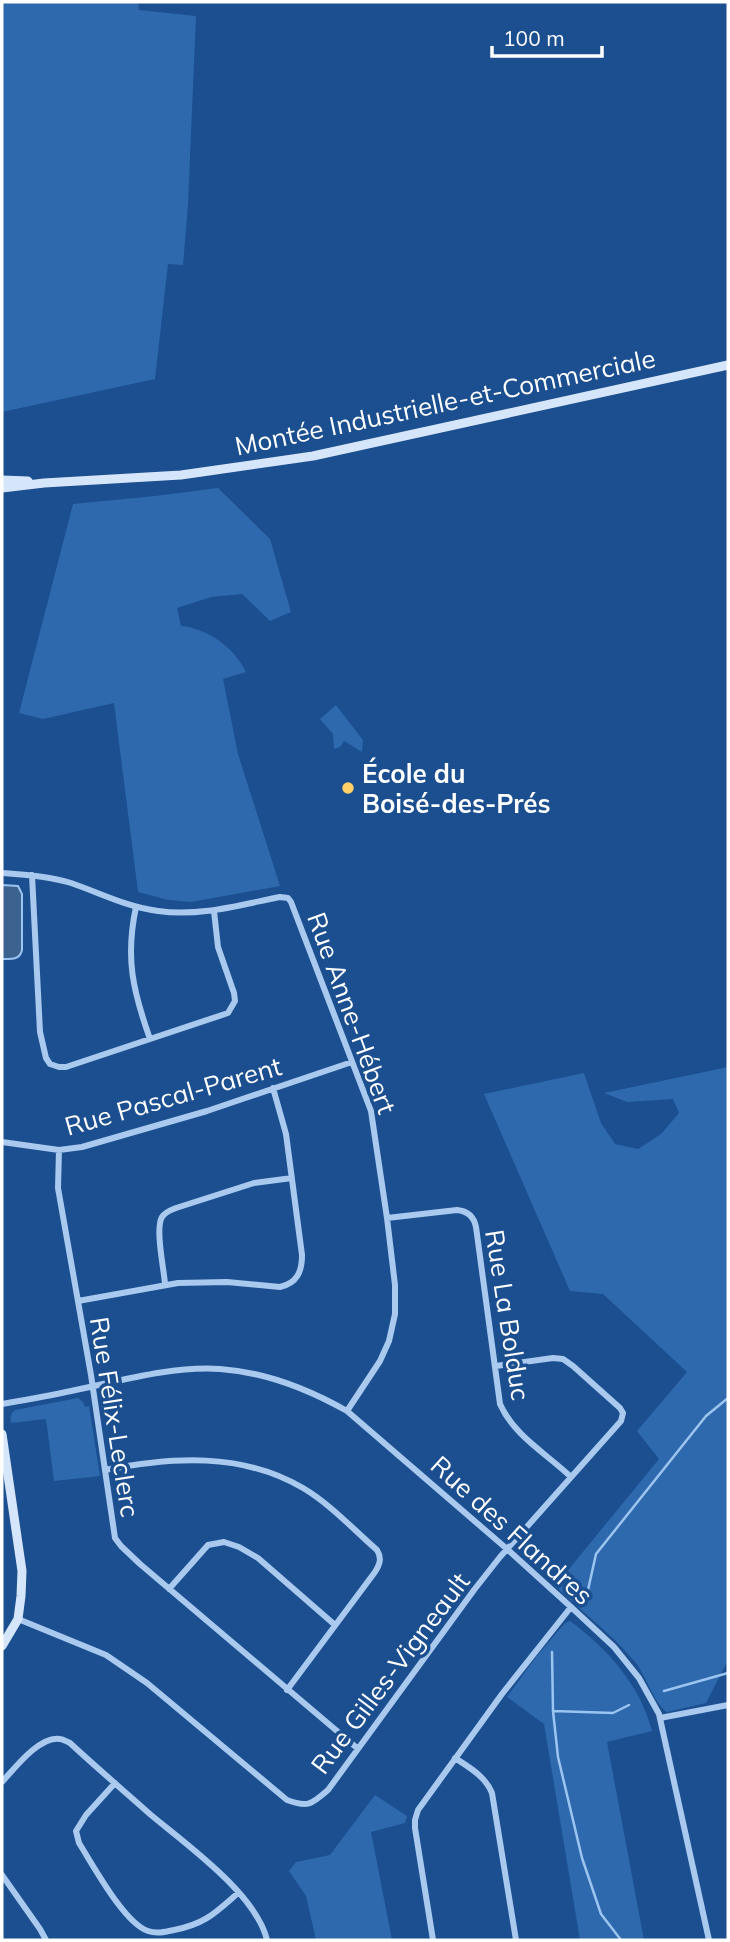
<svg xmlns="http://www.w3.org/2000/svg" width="730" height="1942" font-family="Mulish,sans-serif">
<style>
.green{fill:#2e69ad}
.water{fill:#3c6290;stroke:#9cc4f0;stroke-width:2}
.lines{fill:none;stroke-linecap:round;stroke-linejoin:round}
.stream{stroke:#9cc4f0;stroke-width:2.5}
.street{stroke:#a9c9ee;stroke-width:6}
.secondary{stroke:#d6e6fa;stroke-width:9}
.poi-dot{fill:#ffd166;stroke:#1b4f8f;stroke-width:2.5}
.labels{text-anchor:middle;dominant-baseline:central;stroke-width:7;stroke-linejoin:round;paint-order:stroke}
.street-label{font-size:26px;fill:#fff;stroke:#1b4f8f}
.poi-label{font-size:26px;font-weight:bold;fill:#fff;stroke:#1b4f8f;text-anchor:start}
</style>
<rect width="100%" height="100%" fill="#1b4f8f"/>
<path class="green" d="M2,2H138L139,10L196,16L188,205L183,265L168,264L155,379L2,412Z
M218,488L270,539L291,612L270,621L242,594L211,597L177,608L181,626C207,628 235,648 246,672L223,679L238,754L280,886L191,902L168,900L138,892L114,703L43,719L19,713L73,504L155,496Z
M336,705L363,740L362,752L344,741L340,747L334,749L333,734L320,719Z
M728,1067V1660L706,1703L667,1712C654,1704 646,1675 635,1662C612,1634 581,1611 555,1586L659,1459L637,1431L687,1372L603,1294L570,1291L484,1094L584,1073L601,1123L615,1144L638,1149L661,1134L679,1113L673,1099L627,1102L604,1093Z
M78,1398L83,1402L85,1407L89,1406L100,1476L54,1481L46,1419L11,1423C10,1417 10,1414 15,1410Z
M570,1621C608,1649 640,1685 652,1731L607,1742L644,1940H580L544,1724L507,1697L536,1657L565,1623Z
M375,1795L407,1816L405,1823L371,1832L392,1940H316L306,1896L289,1871L296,1862L330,1855Z"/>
<path class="water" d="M2,885L18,886L22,894V950C20,960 11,959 2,959Z"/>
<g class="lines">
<path class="stream" d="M588,1590L596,1554L706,1416L728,1398
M552,1652L553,1711L558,1757L568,1799L582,1858L601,1914L621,1940
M664,1691L728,1673
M553,1711L613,1713L629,1705"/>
<path class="street" d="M2,873C25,875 48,876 71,883C100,893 127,907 158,911C199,917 240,905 280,897L288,898L291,902L371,1111L387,1218L395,1285V1314L389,1341L380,1361L347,1411
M32,875L40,1032L46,1058L50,1064L59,1067H66L228,1013L235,1001L234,993L218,947L214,911
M136,907C125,958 133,991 150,1039
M2,1142L59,1150L82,1147L207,1111L352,1062
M59,1150L58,1188L91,1375L115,1538L121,1546L140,1564L357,1748
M387,1218L457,1210C468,1211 474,1217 476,1227L500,1404C514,1436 547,1454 571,1477
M165,1284C164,1269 155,1229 162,1217C165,1212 171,1210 176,1208L254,1183L292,1178
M78,1301L178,1283L227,1282L280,1287C297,1283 302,1272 302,1255L286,1134L273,1088
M2,1404C25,1400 48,1396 71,1391C120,1381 170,1366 220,1369C265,1372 308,1389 347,1411L507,1549L571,1607L614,1647L639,1678L659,1714L709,1940
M105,1470C172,1457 242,1452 303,1488C330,1504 353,1529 377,1550C382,1558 380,1564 375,1572L287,1690
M169,1589L208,1545L224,1542L239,1547L258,1558L335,1625
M18,1619L106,1655L147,1683L287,1800C308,1808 312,1804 328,1790L474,1590L500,1557L621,1421L623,1413L620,1408L573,1366L563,1359L553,1358L496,1366
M660,1718L728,1705
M455,1758C470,1768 485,1776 492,1793L516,1940
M2,1782C14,1769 40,1735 60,1739C62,1739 68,1742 70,1743C97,1768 124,1791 151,1815C187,1845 256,1894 267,1940
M115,1783L86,1815L76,1831L79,1843C93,1865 124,1923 148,1931C157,1934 165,1932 174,1930C205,1924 215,1913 238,1893
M2,1875L40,1929L46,1940
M433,1940L415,1828V1820L418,1810L502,1694L571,1607"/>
<path class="secondary" d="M2,480L28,481
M2,488L44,483L181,475L313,456L728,365
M2,1434L22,1571L21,1596L18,1619L2,1646"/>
</g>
<circle class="poi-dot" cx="348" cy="788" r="7"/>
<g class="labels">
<g class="street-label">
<text transform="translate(445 402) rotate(-12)">Montée Industrielle-et-Commerciale</text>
<text transform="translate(352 1013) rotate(70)">Rue Anne-Hébert</text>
<text transform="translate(173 1096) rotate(-16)">Rue Pascal-Parent</text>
<text transform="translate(508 1315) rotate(81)">Rue La Bolduc</text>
<text transform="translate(115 1417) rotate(81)">Rue Félix-Leclerc</text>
<text transform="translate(512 1530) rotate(42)">Rue des Flandres</text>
<text transform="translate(390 1673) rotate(-53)">Rue Gilles-Vigneault</text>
</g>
<g class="poi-label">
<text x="362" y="773">École du<tspan x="362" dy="30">Boisé-des-Prés</tspan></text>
</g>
</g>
<rect width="730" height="1942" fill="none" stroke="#ffffff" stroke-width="7"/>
<path d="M492 46v10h110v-10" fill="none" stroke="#ffffff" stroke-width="3.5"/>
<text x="503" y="46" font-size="21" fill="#ffffff" stroke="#1b4f8f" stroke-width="5" paint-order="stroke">100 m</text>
</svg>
